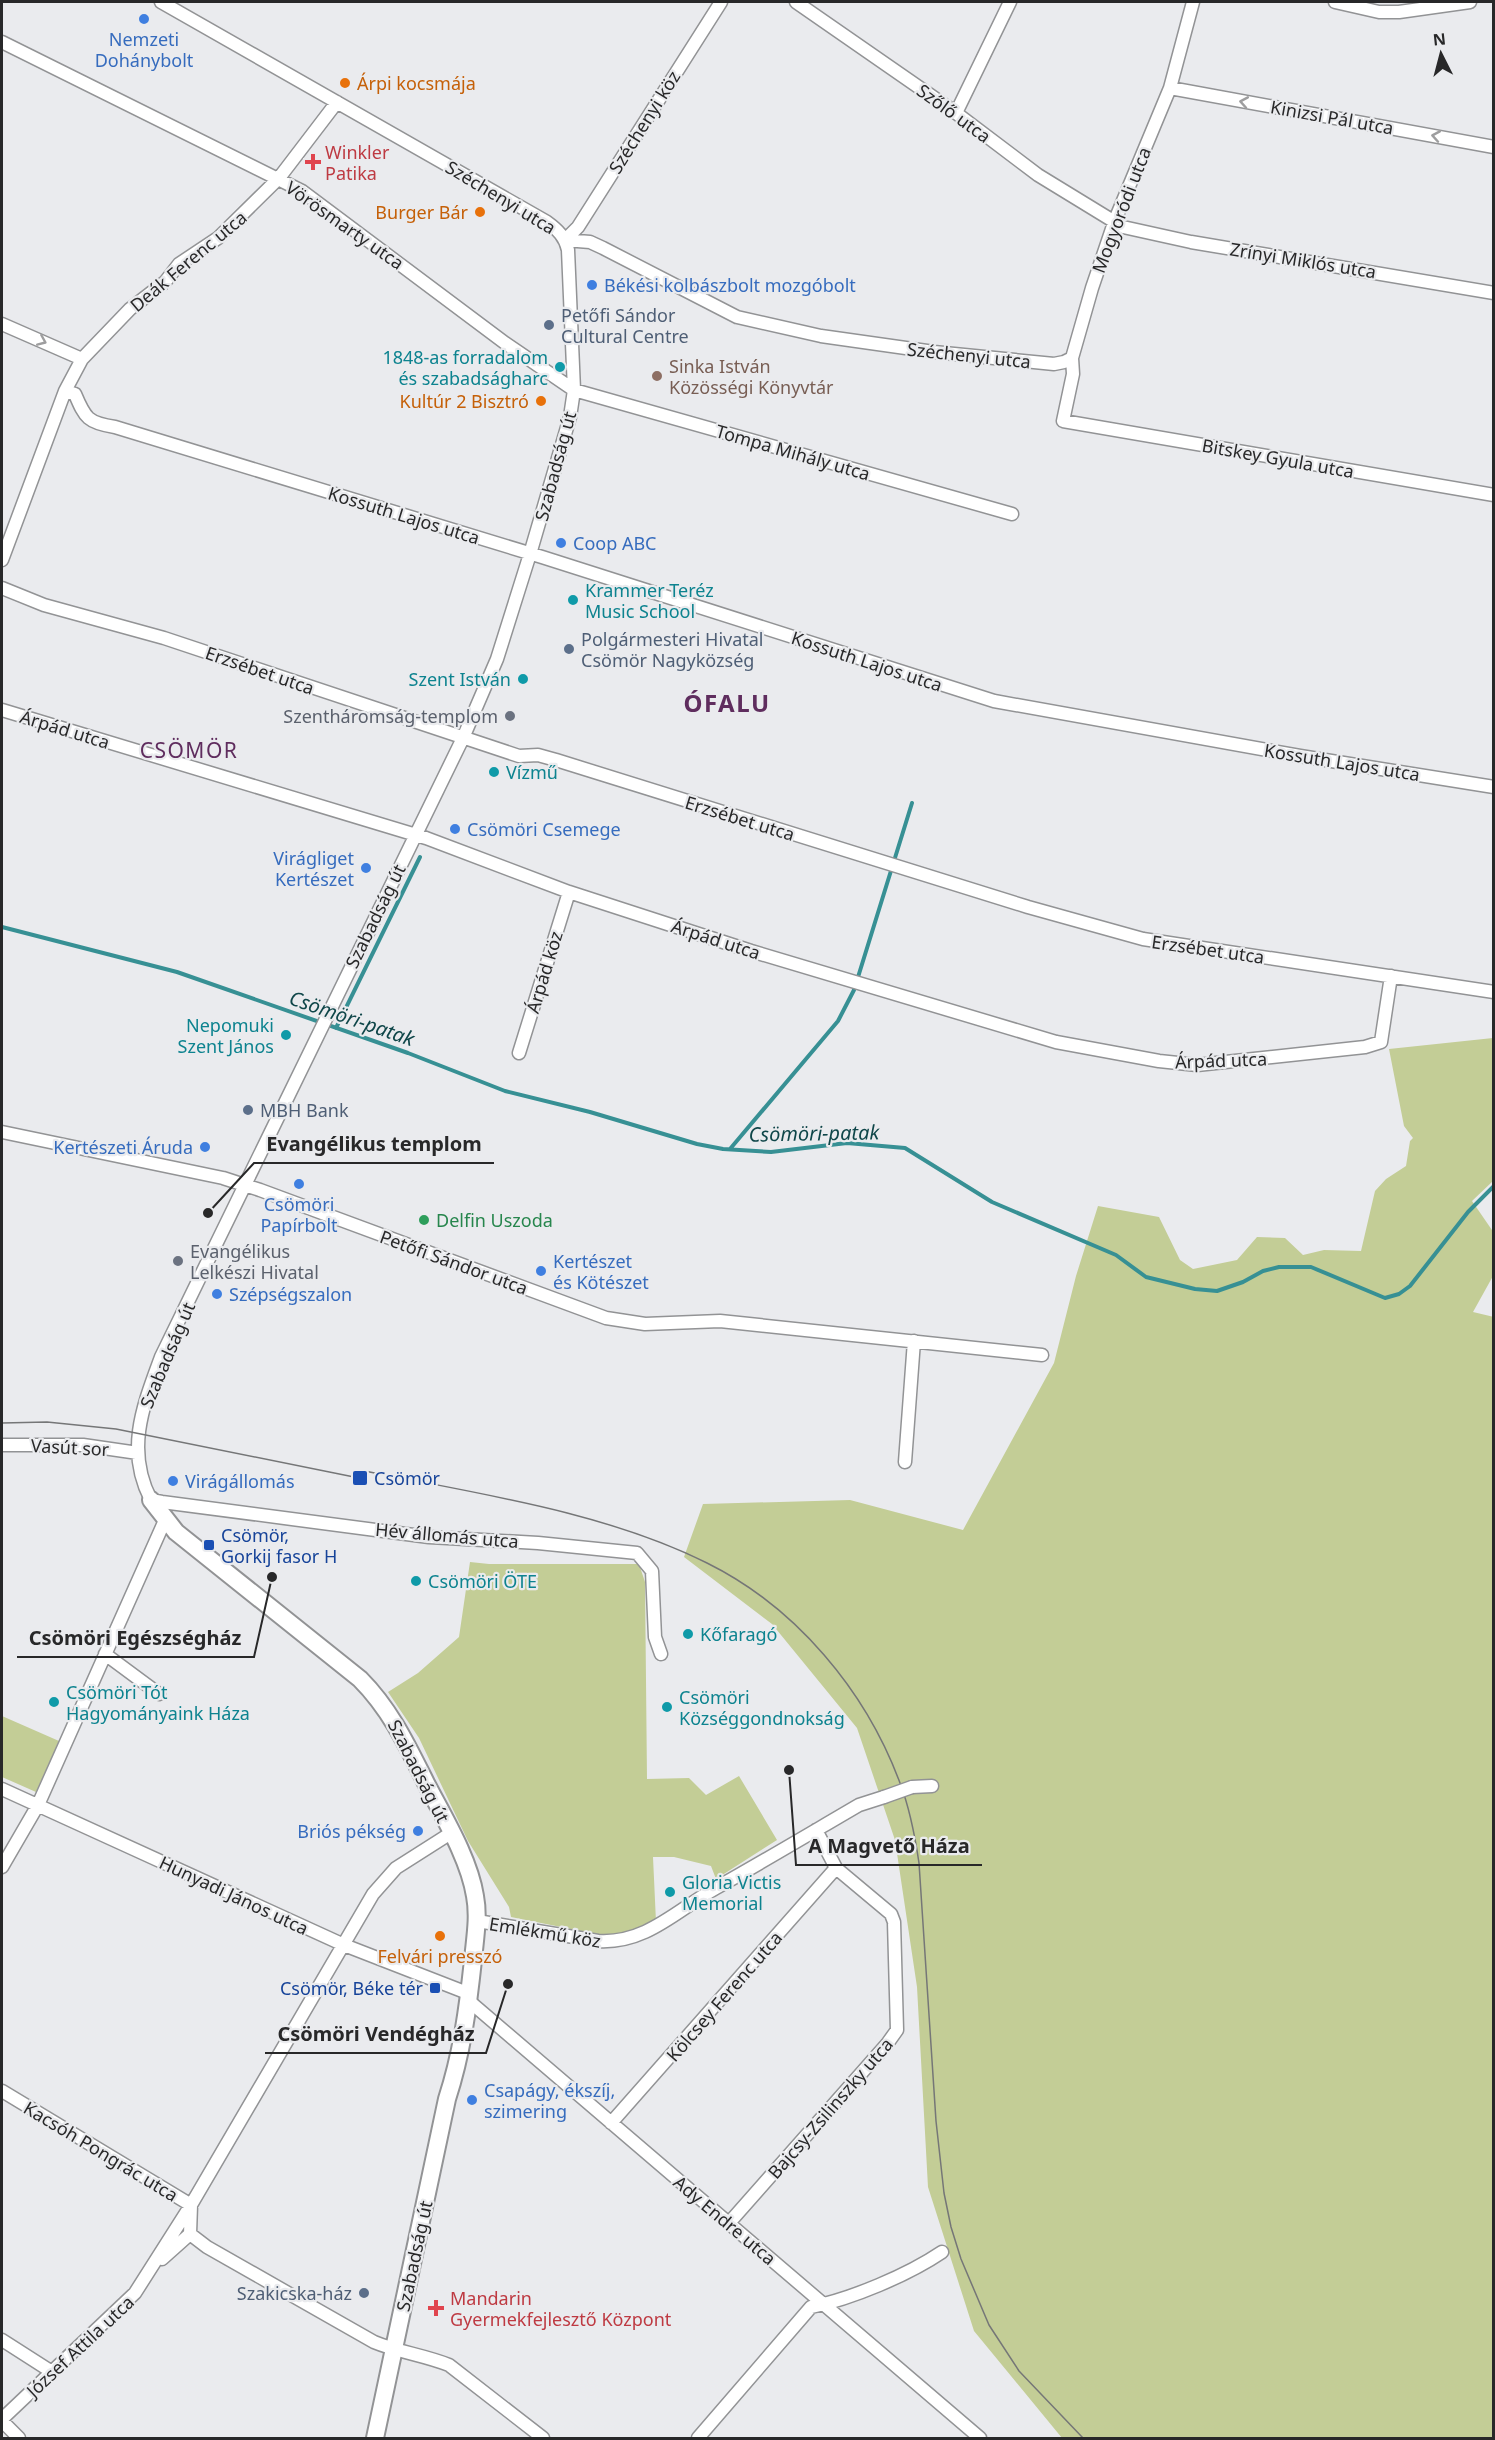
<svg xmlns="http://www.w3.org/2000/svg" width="1495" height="2440" font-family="'Noto Sans',sans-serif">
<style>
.green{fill:#c3cd96}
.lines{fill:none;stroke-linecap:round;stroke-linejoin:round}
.stream{stroke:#379094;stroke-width:4}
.street-casing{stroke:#929395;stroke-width:15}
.secondary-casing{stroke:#929395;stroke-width:20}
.street{stroke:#fff;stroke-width:12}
.secondary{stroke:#fff;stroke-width:16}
.tram{stroke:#757677;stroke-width:1.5}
.street-bridge-casing{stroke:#929395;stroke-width:15;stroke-linecap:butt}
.street-bridge{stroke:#fff;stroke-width:12}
.oneway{stroke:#9e9e9f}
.shop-dot{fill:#3f7fe0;stroke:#eaebee;stroke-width:2}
.food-dot{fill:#e8710a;stroke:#eaebee;stroke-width:2}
.health-dot{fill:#e0444e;stroke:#eaebee;stroke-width:2}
.service-dot{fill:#5c6f8a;stroke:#eaebee;stroke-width:2}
.culture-dot{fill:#0f9aa8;stroke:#eaebee;stroke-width:2}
.education-dot{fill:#8d6e63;stroke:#eaebee;stroke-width:2}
.worship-dot{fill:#6b7280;stroke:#eaebee;stroke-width:2}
.leisure-dot{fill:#2e9e5b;stroke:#eaebee;stroke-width:2}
.transit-dot{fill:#1a4fb4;stroke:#eaebee;stroke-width:2}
.labels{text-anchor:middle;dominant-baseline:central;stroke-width:4.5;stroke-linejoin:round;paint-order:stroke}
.shop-label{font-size:18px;fill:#366cbe;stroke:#eaebee;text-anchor:start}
.food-label{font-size:18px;fill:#c56008;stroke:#eaebee;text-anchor:end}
.street-label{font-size:18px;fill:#282829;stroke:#eaebee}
.health-label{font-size:18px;fill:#be3a42;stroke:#eaebee;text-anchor:start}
.service-label{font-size:18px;fill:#4e5e75;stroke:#eaebee;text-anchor:start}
.culture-label{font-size:18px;fill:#0d838f;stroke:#eaebee;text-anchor:start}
.education-label{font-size:18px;fill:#785e54;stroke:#eaebee;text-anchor:start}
.worship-label{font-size:18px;fill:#5b616d;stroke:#eaebee;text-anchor:end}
.leisure-label{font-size:18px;fill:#27864d;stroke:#eaebee;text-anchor:start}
.transit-label{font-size:18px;fill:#164399;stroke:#eaebee;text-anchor:start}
.water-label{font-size:20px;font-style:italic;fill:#0f4649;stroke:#eaebee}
.quarter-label{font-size:21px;letter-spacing:1.5px;fill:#5f2d5e;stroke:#eaebee}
.district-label{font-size:24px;font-weight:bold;letter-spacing:1.5px;fill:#5f2d5e;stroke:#eaebee}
.leader{fill:none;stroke:#282829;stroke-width:2}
.callout-dot{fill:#282829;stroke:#eaebee;stroke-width:2}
.callout-label{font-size:20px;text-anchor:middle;font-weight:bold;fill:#282829;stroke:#eaebee;stroke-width:4.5;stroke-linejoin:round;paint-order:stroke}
</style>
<rect width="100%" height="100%" fill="#eaebee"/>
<path class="green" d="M1493,1038V1181L1472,1201L1494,1233L1493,1276L1473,1312L1494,1317L1493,2438H1062L974,2331L928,2187L917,1987L895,1840L857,1728L772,1624L684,1557L703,1504L850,1500L963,1530L1054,1363L1076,1276L1098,1206L1159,1217L1180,1260L1193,1269L1237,1260L1257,1237L1285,1238L1303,1255L1324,1250L1361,1251L1375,1191L1386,1179L1406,1166L1410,1141L1413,1138L1404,1126L1389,1049Z
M470,1562L489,1564H639L645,1582L647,1779L689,1778L706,1795L739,1776L777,1840L716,1879L711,1866L674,1857H653L656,1922L636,1934L611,1937L511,1917L509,1907L468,1841L419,1738L388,1692L418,1673L459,1637Z
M2,1716L59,1741L36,1792L2,1777Z"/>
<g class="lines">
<path class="stream" d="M2,927L177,972L408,1053L505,1091L590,1112L697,1144L723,1149L771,1152L847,1143L905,1148L992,1202L1116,1255L1146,1277L1195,1289L1217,1291L1243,1282L1263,1271L1279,1267H1311L1385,1298L1399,1294L1410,1286L1468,1212L1494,1186
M336,1028L420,857
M730,1149L838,1021L854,990L912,803"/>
<defs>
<path id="street" d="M161,2L547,222C558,230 565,237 568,250L574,390L570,417L530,554L497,659L463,738L161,1357C143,1406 125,1450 151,1500L162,1502L429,1537L538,1543L637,1553L652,1571L655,1637L661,1654
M796,2L956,113L1038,175L1123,227L1191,242L1494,293
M1193,2L1170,88L1115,220L1092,288L1072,358L1073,374L1063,421L1494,495
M1335,2L1379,12H1399L1470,2
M2,42L302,191L505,343L574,390L1012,514
M1170,88L1494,147
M956,113L1010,2
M565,240L590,242L603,248L737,317L821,336L934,352L1054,364L1064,362L1072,358
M565,240L578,227L721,2
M2,324L82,359
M65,391L75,394C85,418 88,423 115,427L542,557L994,701L1300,756L1494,787
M2,560L65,391L82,359L130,309L165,282L179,264L218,238L279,178L337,102
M2,588L44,605L164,638L519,756L538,755L556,760L1028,907L1143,939L1494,992
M2,710L426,838L569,892L751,951L1056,1042L1159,1061L1197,1065L1365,1047L1381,1042L1391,976
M519,1053L569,892
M2,1132L223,1178L260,1190L606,1318L645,1324L720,1321L1042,1355
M2,1445H83L138,1453
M905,1462L914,1341
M105,1654L159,1694
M912,1787L932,1786
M2,1789L344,1945L470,1994
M2,1867L38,1805L166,1518
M477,1921L598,1941C646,1944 677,1910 716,1888C764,1861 811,1833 859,1805L884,1797
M469,2001L980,2438
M2,2091L191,2205L190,2234
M611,2123L836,1868
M729,2223L887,2044L897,2030L894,1922L891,1914L836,1868L816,1830
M190,2234L207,2247L374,2342C398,2352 424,2355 449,2365L543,2438
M162,2259L190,2234
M2,2340L52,2372
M2,2419L135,2293L191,2205L373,1894L396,1868L451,1833
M2,2421L19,2438
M698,2438L811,2307C851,2299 908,2275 942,2252"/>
<path id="secondary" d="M151,1500L176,1532L360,1679C390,1709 407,1745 426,1783C443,1816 469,1858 475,1896C479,1917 475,1938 473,1960C468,2007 462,2053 447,2099L375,2438"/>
</defs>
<use href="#street" class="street-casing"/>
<use href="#secondary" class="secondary-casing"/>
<use href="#street" class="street"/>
<use href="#secondary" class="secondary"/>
<path class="tram" d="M2,1423L47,1422L116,1429L359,1478
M360,1470C474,1493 603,1511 707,1563C796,1607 866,1691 900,1783C910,1809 915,1836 919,1863L936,2121L944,2193L951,2227L961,2259L989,2325L1019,2371L1083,2438"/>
<defs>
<path id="street-bridge" d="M884,1797L912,1787"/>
</defs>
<use href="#street-bridge" class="street-bridge-casing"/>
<use href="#street-bridge" class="street-bridge"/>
</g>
<defs><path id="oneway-chevron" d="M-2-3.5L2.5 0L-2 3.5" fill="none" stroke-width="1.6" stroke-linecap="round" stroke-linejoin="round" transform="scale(1.5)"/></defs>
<g class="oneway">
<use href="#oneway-chevron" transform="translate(1244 102) rotate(-170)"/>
<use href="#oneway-chevron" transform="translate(1436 136) rotate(-170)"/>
<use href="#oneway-chevron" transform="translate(42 341) rotate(23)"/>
</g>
<g class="shop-dot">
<circle cx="144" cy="19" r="6"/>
<circle cx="592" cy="285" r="6"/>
<circle cx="561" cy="543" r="6"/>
<circle cx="455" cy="829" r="6"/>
<circle cx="366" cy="868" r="6"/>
<circle cx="205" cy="1147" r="6"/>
<circle cx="299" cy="1184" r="6"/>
<circle cx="541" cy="1271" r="6"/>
<circle cx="217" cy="1294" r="6"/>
<circle cx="173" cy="1481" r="6"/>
<circle cx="418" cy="1831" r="6"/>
<circle cx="472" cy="2100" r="6"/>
</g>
<g class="food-dot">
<circle cx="345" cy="83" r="6"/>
<circle cx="480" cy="212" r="6"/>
<circle cx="541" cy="401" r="6"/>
<circle cx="440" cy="1936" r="6"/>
</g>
<g class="health-dot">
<path d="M310 153h6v6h6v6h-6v6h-6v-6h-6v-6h6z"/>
<path d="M433 2299h6v6h6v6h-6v6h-6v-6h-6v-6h6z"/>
</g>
<g class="service-dot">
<circle cx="549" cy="325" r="6"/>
<circle cx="569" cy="649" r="6"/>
<circle cx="248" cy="1110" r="6"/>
<circle cx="364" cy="2293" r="6"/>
</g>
<g class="culture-dot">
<circle cx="560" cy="367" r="6"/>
<circle cx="573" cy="600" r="6"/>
<circle cx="523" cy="679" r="6"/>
<circle cx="494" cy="772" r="6"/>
<circle cx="286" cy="1035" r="6"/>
<circle cx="416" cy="1581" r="6"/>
<circle cx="688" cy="1634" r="6"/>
<circle cx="54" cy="1702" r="6"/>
<circle cx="667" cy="1707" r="6"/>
<circle cx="670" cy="1892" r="6"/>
</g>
<circle class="education-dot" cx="657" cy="376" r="6"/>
<g class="worship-dot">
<circle cx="510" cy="716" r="6"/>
<circle cx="178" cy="1261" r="6"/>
</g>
<circle class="leisure-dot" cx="424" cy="1220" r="6"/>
<g class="transit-dot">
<rect x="352" y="1470" width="16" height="16" rx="3"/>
<rect x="203" y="1539" width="12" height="12" rx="3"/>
<rect x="429" y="1982" width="12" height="12" rx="3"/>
</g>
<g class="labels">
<g class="shop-label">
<text x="144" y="39" text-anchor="middle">Nemzeti<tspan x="144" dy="21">Dohánybolt</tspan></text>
<text x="604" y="285">Békési kolbászbolt mozgóbolt</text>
<text x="573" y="543">Coop ABC</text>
<text x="467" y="829">Csömöri Csemege</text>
<text x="354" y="858" text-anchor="end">Virágliget<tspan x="354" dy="21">Kertészet</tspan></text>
<text x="193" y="1147" text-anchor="end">Kertészeti Áruda</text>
<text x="299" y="1204" text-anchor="middle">Csömöri<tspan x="299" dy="21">Papírbolt</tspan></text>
<text x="553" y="1261">Kertészet<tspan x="553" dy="21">és Kötészet</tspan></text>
<text x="229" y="1294">Szépségszalon</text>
<text x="185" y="1481">Virágállomás</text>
<text x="406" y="1831" text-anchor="end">Briós pékség</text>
<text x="484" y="2090">Csapágy, ékszíj,<tspan x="484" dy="21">szimering</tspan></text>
</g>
<g class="food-label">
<text x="357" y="83" text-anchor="start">Árpi kocsmája</text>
<text x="468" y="212">Burger Bár</text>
<text x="529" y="401">Kultúr 2 Bisztró</text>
<text x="440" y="1956" text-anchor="middle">Felvári presszó</text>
</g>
<g class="street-label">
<text transform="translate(954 113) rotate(36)">Szőlő utca</text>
<text transform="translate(1332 117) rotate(10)">Kinizsi Pál utca</text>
<text transform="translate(644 122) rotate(-58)">Széchenyi köz</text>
<text transform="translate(501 197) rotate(31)">Széchenyi utca</text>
<text transform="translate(1121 210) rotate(-69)">Mogyoródi utca</text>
<text transform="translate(345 225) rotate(35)">Vörösmarty utca</text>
<text transform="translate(1303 260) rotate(9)">Zrínyi Miklós utca</text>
<text transform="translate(188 261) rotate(-40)">Deák Ferenc utca</text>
<text transform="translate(969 355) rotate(6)">Széchenyi utca</text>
<text transform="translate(793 452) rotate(16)">Tompa Mihály utca</text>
<text transform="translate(1278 458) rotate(10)">Bitskey Gyula utca</text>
<text transform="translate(555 466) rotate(-75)">Szabadság út</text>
<text transform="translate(404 515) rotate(17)">Kossuth Lajos utca</text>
<text transform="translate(867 661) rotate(18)">Kossuth Lajos utca</text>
<text transform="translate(260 670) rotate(19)">Erzsébet utca</text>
<text transform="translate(65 729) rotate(17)">Árpád utca</text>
<text transform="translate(1342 762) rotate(9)">Kossuth Lajos utca</text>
<text transform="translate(740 818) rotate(17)">Erzsébet utca</text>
<text transform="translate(375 916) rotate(-64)">Szabadság út</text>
<text transform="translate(716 939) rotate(18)">Árpád utca</text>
<text transform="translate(1208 949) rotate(8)">Erzsébet utca</text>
<text transform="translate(544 972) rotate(-73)">Árpád köz</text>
<text transform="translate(1221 1060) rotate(-2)">Árpád utca</text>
<text transform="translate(454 1262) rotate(20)">Petőfi Sándor utca</text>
<text transform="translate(167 1355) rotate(-67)">Szabadság út</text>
<text transform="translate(70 1447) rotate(3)">Vasút sor</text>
<text transform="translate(447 1535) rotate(5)">Hév állomás utca</text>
<text transform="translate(419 1771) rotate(63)">Szabadság út</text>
<text transform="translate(234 1895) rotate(25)">Hunyadi János utca</text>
<text transform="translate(545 1932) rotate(9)">Emlékmű köz</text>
<text transform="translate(724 1996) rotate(-49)">Kölcsey Ferenc utca</text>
<text transform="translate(830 2108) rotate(-49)">Bajcsy-Zsilinszky utca</text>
<text transform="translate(101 2151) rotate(31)">Kacsóh Pongrác utca</text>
<text transform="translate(725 2220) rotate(40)">Ady Endre utca</text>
<text transform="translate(414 2256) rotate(-78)">Szabadság út</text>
<text transform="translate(80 2346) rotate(-43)">József Attila utca</text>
</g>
<g class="health-label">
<text x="325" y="152">Winkler<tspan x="325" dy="21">Patika</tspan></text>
<text x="450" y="2298">Mandarin<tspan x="450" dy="21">Gyermekfejlesztő Központ</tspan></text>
</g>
<g class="service-label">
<text x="561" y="315">Petőfi Sándor<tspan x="561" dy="21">Cultural Centre</tspan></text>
<text x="581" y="639">Polgármesteri Hivatal<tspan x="581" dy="21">Csömör Nagyközség</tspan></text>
<text x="260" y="1110">MBH Bank</text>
<text x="352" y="2293" text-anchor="end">Szakicska-ház</text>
</g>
<g class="culture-label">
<text x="548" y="357" text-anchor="end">1848-as forradalom<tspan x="548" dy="21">és szabadságharc</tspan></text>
<text x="585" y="590">Krammer Teréz<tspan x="585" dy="21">Music School</tspan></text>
<text x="511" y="679" text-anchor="end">Szent István</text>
<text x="506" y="772">Vízmű</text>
<text x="274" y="1025" text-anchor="end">Nepomuki<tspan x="274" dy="21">Szent János</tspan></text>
<text x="428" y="1581">Csömöri ÖTE</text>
<text x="700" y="1634">Kőfaragó</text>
<text x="66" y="1692">Csömöri Tót<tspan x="66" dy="21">Hagyományaink Háza</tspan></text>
<text x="679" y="1697">Csömöri<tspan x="679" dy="21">Községgondnokság</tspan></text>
<text x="682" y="1882">Gloria Victis<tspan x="682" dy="21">Memorial</tspan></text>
</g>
<g class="education-label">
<text x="669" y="366">Sinka István<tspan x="669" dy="21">Közösségi Könyvtár</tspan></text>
</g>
<g class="worship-label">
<text x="498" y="716">Szentháromság-templom</text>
<text x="190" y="1251" text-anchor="start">Evangélikus<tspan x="190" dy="21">Lelkészi Hivatal</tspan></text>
</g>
<g class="leisure-label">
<text x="436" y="1220">Delfin Uszoda</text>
</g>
<g class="transit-label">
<text x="374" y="1478">Csömör</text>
<text x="221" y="1535">Csömör,<tspan x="221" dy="21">Gorkij fasor H</tspan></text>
<text x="423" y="1988" text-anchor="end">Csömör, Béke tér</text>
</g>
<g class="water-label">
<text transform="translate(352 1018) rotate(19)">Csömöri-patak</text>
<text transform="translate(814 1133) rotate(-1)">Csömöri-patak</text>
</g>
<g class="quarter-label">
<text x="189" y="750">CSÖMÖR</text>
</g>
<g class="district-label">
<text x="727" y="702">ÓFALU</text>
</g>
</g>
<path class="leader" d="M208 1213L254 1163H494M272 1577L254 1657H17M789 1770L796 1865H982M508 1984L486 2053H265"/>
<g class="callout-dot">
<circle cx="208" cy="1213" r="6"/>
<circle cx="272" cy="1577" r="6"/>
<circle cx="789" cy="1770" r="6"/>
<circle cx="508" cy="1984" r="6"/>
</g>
<g class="callout-label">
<text x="374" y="1151">Evangélikus templom</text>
<text x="135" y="1645">Csömöri Egészségház</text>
<text x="889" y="1853">A Magvető Háza</text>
<text x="376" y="2041">Csömöri Vendégház</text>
</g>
<rect width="1495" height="2440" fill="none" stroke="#282829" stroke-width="6"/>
<g transform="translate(1441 54) rotate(354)" stroke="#eaebee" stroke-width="4.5" paint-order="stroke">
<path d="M0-4.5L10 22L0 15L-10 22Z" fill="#282829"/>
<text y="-9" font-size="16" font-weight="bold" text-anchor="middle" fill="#282829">N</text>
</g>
</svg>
